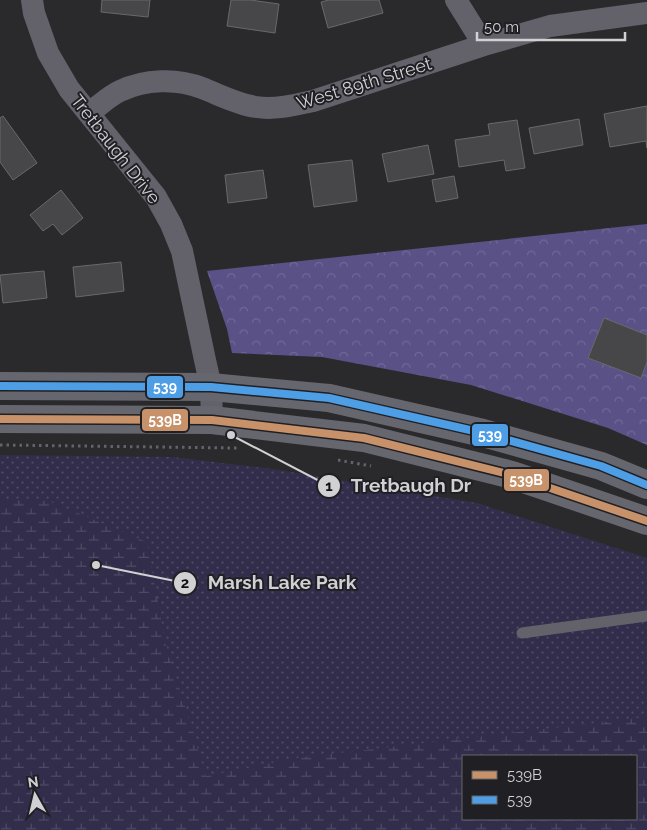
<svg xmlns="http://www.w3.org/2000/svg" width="647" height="830" font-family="Raleway,sans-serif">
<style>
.grass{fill:url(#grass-dots);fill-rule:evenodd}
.forest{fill:url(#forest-crowns)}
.wetland{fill:url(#wetland-marsh);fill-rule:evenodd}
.building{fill:#474749;stroke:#69696c}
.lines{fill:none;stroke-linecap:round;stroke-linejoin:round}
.path{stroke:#646369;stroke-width:3;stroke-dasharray:2.5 4;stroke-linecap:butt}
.lane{stroke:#63626b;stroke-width:11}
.street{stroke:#63626b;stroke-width:22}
.secondary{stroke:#66666e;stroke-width:28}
.bus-1-casing{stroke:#201f24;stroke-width:11}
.bus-2-casing{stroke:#201f24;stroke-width:11}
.bus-1{stroke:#c7916a;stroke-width:8}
.bus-2{stroke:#4d9ee5;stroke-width:8}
.labels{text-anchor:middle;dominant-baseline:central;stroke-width:4;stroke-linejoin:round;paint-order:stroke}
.street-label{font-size:18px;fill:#d1d1d4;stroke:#201f24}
.leader{fill:none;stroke:#d1d1d4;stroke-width:2}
.callout-dot{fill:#d1d1d4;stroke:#201f24;stroke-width:2}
.mark-label{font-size:15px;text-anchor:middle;font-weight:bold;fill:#111}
.callout-label{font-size:19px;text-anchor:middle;font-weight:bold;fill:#d1d1d4;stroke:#201f24;stroke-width:4;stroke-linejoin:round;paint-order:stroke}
.line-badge{stroke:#201f24;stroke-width:2}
.badge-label{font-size:14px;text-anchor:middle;font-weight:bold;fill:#fff}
</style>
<defs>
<pattern id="grass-dots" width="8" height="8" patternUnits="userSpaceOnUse" patternTransform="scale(1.25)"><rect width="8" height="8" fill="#322d4b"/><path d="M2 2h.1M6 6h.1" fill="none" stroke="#4f4a64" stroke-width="1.8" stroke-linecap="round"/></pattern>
<pattern id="forest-crowns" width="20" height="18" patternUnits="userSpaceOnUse" patternTransform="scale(1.25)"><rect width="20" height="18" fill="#5a5187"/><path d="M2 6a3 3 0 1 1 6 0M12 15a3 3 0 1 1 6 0" fill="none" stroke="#716997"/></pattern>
<pattern id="wetland-marsh" width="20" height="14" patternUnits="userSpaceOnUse" patternTransform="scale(1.25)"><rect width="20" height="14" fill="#322d4b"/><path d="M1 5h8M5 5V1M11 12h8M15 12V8" fill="none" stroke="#4f4a64"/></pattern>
</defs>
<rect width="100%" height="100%" fill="#2a2a2d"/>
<path class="grass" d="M0,455L173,457L273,469L477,503L647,558V830H0ZM463,756H636V819H463Z"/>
<path class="forest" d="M647,224V445L608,428L471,385L322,357L232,353L227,329L207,271Z"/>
<path class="wetland" d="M0,500L49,501L147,542L165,641L206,776L297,758L647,717V830H0ZM463,756H636V819H463Z"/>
<path class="building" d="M102,0H150L148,17L101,12Z
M231,0H250L279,4L275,33L227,26Z
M329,0H379L383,13L328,28L321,2Z
M647,106V148L646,141L610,147L604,114Z
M3,116L37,163L13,180L0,162V118Z
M579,119L583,145L534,154L529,128Z
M517,120L525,168L506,171L504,160L459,167L455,140L490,135L488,124Z
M428,145L434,174L388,182L382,154Z
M352,160L357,201L314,207L308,165Z
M263,170L267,198L228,203L225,175Z
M454,176L458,198L436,202L432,180Z
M61,190L83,218L62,235L53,224L43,231L30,215Z
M121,262L124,291L76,297L73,267Z
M44,271L47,298L3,303L0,275Z
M604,318L647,335V362L641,378L588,358Z"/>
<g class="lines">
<path class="path" d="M0,445L237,448
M338,460L371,466"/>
<path class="lane" d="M522,633L647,616"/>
<path class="street" d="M32,0L34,13L48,53L69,89L156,197L171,224L182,251L205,360L211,387L212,420
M456,0L484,45
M89,113C99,106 109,96 120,91C145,79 177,78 202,88C220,95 237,104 256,107C275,110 295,105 313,101L484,45L550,26L647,13"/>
<path class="secondary" d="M0,386L211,387L329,398L483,433L601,466L647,485
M0,419L212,420L364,438L512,475L647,521"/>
<defs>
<path id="bus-1" d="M0,419L212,420L364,438L512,475L647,521"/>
<path id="bus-2" d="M0,386L211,387L329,398L483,433L601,466L647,485"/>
</defs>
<use href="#bus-1" class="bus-1-casing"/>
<use href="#bus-2" class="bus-2-casing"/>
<use href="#bus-1" class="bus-1"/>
<use href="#bus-2" class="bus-2"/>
</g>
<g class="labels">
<g class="street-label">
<text transform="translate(364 83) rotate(-17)">West 89th Street</text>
<text transform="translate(116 149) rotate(52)">Tretbaugh Drive</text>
</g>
</g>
<path class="leader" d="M231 435L329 486M96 565L185 583"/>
<g class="callout-dot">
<circle cx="231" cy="435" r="5"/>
<circle cx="96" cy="565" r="5"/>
<circle cx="329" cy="486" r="12"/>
<circle cx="185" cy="583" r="12"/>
</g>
<g class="mark-label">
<text x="329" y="491">1</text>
<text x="185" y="588">2</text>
</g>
<g class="callout-label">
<text x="411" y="492">Tretbaugh Dr</text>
<text x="282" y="589">Marsh Lake Park</text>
</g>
<g class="line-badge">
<rect x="146" y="375" width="38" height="24" rx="5" fill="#4d9ee5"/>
<rect x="141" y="408" width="48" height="24" rx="5" fill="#c7916a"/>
<rect x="471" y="423" width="38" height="24" rx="5" fill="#4d9ee5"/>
<rect x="503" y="468" width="47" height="24" rx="5" fill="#c7916a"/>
</g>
<g class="badge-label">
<text x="165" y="392">539</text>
<text x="165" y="425">539B</text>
<text x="490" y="440">539</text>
<text x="526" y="485">539B</text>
</g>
<rect x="462" y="755" width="175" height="65" fill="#201f24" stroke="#67666a"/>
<rect x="472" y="771" width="25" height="8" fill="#c7916a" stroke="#67666a"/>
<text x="507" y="780" font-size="15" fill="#d1d1d4">539B</text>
<rect x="472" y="796" width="25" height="8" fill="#4d9ee5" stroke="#67666a"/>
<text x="507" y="805" font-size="15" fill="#d1d1d4">539</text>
<g transform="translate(35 795) rotate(352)" stroke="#201f24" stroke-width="4" paint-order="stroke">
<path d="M0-4L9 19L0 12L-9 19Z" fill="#d1d1d4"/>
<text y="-8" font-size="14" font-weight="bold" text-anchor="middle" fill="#d1d1d4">N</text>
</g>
<path d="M477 32v8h148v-8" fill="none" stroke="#d1d1d4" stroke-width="2.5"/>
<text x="484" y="32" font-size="15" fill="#d1d1d4" stroke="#201f24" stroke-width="4" paint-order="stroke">50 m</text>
</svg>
